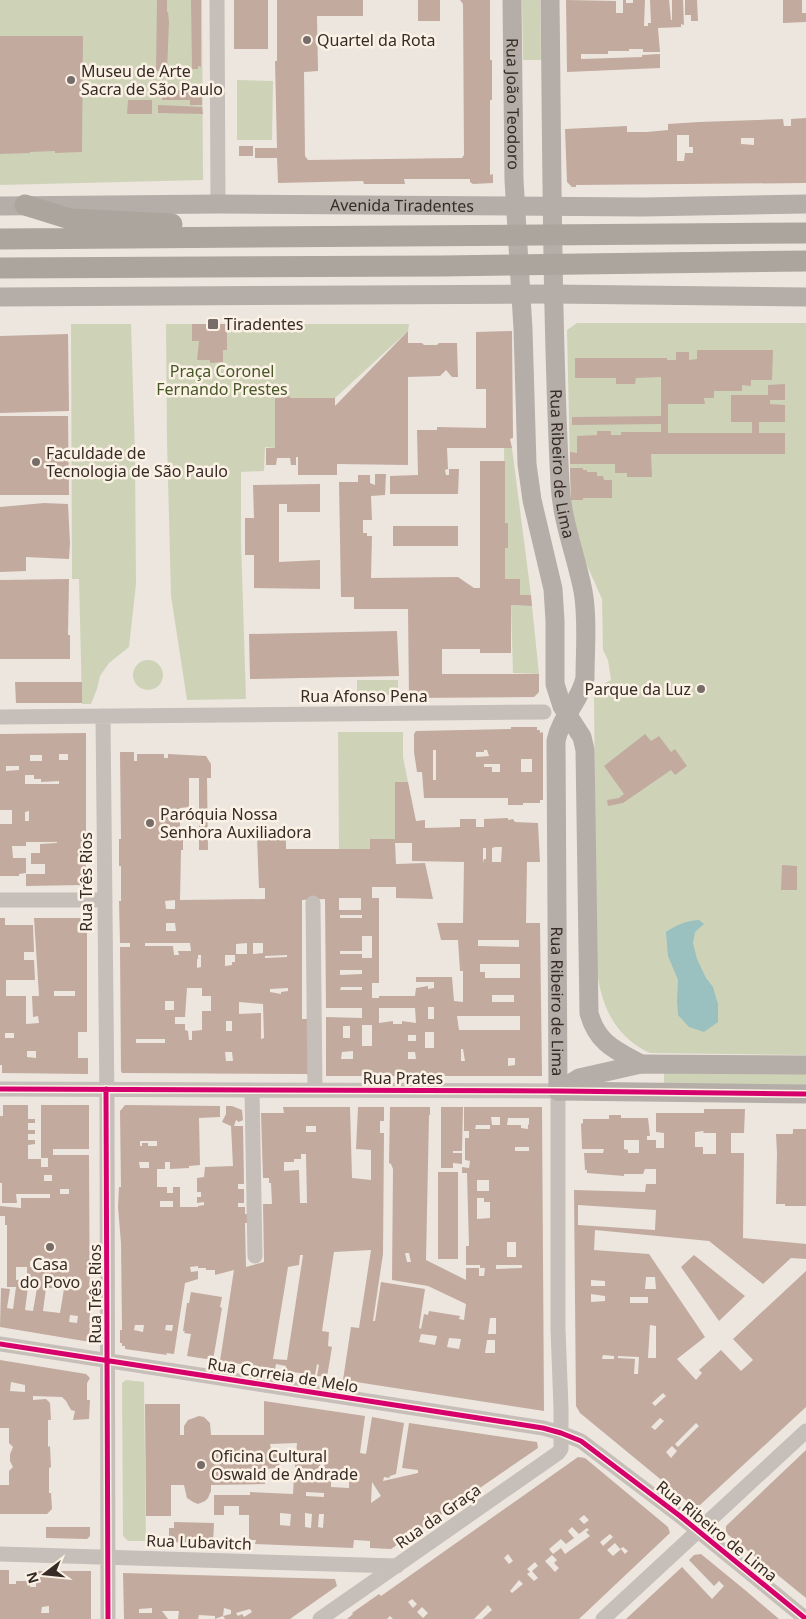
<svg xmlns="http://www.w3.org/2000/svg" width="806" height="1619" font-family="'Noto Sans',sans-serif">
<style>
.green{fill:#ced3b8}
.water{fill:#9ac0c0}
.building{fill:#c2aa9f;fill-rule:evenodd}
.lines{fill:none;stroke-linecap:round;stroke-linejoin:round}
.minor{stroke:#c6beb8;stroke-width:15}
.major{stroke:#b5ada7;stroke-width:19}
.highway{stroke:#aca59e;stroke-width:21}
.cycleway-casing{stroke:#fbf1e5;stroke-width:8}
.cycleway{stroke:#d6006c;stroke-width:5}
.poi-dot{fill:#776c67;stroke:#fbf1e5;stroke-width:2}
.labels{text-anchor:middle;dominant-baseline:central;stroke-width:5;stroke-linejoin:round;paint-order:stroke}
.poi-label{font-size:16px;fill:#372b26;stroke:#fbf1e5;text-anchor:start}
.street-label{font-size:16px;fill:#372b26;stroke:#fbf1e5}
.park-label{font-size:16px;fill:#465728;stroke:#fbf1e5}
</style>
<rect width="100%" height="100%" fill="#ede6df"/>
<path class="green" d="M0,0H202L203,180L0,185Z
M522,0H540L541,60H523Z
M237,80L273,81L272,140H237Z
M577,323H806V1055L650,1053C612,1036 598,999 596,959L594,693L599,686L611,680L608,660L603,650L602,599L586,563L571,512L567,330Z
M71,324H131L135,453L136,584L129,647L109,663L100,676L97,689L91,704H82L79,579H72Z
M166,324H409L408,331L335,398H275V448L265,447L264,471L241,472V541L246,699L187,700L171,596L167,441Z
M504,448H512L531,595H520L505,579V548H508V524L505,523Z
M511,605L532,606L539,674L513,673Z
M133 675a15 15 0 1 1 30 0a15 15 0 1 1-30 0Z
M357,680H398V695H357Z
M338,732H403V757L408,782H395V839H371L370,849H339Z
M664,1071L806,1073V1087L664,1085Z
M126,1380L144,1382L146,1541H128L123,1536L122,1383Z"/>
<path class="water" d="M699,920L704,924L695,932L693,943L697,959L706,978L713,987L718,1004V1022L704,1032L689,1027L678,1015L677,1001L678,980L668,956L666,932C678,924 685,921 699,920Z"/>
<path class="building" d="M157,0H167V12H168L169,22L167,71H156Z
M191,0H201V67L198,66V69H192Z
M234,0H268V49H234Z
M277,0H363V16H317L318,71L304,72L305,156L308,160L462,158L464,155L463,4L460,0H490V60H492V100H490V175L493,174V183L473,184L470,182V179H404L405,184H364L363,181L278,183L277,158H255V148H277L275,61H277Z
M418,0H440V21H418Z
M566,0L616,1V13H623V0H626V3H633V0H645L644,26H648V23H651L650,0H669L671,20H672V0H683L684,25L681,24V27L658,28L660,52H643V49H629V51H608V54H581V59L642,57V55L660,54V68L567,72Z
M685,0H697L698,21H691V15H685Z
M783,0H802V13H806V22L783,23Z
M0,36H83L82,152L55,153V151L30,152V153L0,154Z
M162,90H202V105H190V100H162Z
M128,100H152V114H127Z
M158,105L202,107L203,114L158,113Z
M806,118V183L576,185V187H572L567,182L565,129L627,126V132H647L668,130V124L699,122L783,119L784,126H791V119ZM677,135H689V147H693V153H685L684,161H677ZM741,138H754V145L741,144Z
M239,146H253V156H239Z
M192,324H227V350H223V362L210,363V360H197L199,341H192Z
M408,331V343H422L424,345H437L439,343H457L458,377H452L446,370L440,376L408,377V465L337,464V475H298V457H296V465H291L290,458H277L276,465H266V448H275V398H282L275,392L280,387L291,398H335V406Z
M512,331L513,438L510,439L512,448H447L448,469L445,470L446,475H449V469H459L458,494H390V476L418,475L417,430H437V427L486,428V389H476V332Z
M68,334L69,411L0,413V336Z
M697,350H773L772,380H751V386L742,385V391H714V398H704L705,404H668V433H752V422H731V395H768V385L785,384V400H770V404L785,405V422H759V433H785V454H651L652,477H627V473H615V464H570V452L577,453V436L597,435V431H611V435H621V432H661V424L572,425V417L661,416V377L636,378L635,384H616V378H575V358H667V360H676V352H689V360L697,359Z
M0,416H68L69,495H0Z
M480,461H505V523H508V548H505V579H520V595H531L532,606L511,605V653H480V649H442V674H539V692L534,697L409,698L408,609H354V597H341L339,482H358V475H370V483L375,485V474H386L385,495L371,496L372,520H363V533H367V536H372L371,578L458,577L474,588H480Z
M570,468H583V470H587V472H597V476H603L604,480H612V498H583V500H571Z
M320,484V512H287V504H279V562L320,560V589L254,588V555H245V518H254L253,485Z
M44,503L68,504L70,543L69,559L26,557V571L0,572V507Z
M393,526H458V546H393Z
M69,579L68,635H70V659H0V580Z
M397,631L399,676L250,679L249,634Z
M15,682H82V703H16Z
M511,727H537V730H540V733L543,732V800H540V803H523V805H508V798H424L422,772H417L414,752V734L416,731L511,729ZM433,750H436V780H433ZM484,750H487L489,756L476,757V752H484ZM521,759H532V772H521ZM484,764H500V772H492V767H484Z
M86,733V881L82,885L26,886V874H45V864H31V853H40V844L57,843V842H26V846H12L13,858H26V873L19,874V876H0V824H12V810H0V734ZM59,754H68V760H59ZM30,755H42V761H30ZM6,766H19V770L6,771ZM25,775H34V779H41V782L59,781V784H25ZM29,811V821H25V812Z
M645,734L651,741L659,736L671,752L675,749L687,766L675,775L671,770L623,803L608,806L607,800L619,798L624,794L604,766Z
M120,752H134V761H137V754H164V758H168V754L206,756L211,764V778H207L208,850H199V778H189V807L180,808V839H183V850H181L180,900L265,899V888H259L257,837L286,836V849H370V839H395V782H408L416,821L425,820V828L460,827V819H476V827H484V819L508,818V820L513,819L515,822L538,823L540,862H527L526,923H540L542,1076H326V1017L362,1018V1008H326L325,899L302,900V1019H309V1074L122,1073L121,1071L120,947H130V943H120L119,901H121V866H119V839H121ZM395,843H412V861L464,862L463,923H437L441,940H458L460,971H463V1002L454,1001L452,977H416V982H434V988L428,989V986L416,988L415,996H379V998H372V983H379V898H372V887H396V898L433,899L425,863L396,864ZM495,847H502L501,862H492V848ZM483,848H486V859H484L483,863ZM339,898H361V910H339ZM175,900V909H166L165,901ZM340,915H362V918H340ZM166,923H175L176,931H166ZM362,936H372V958H362V954H340V951H362ZM478,940H519V947L478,946ZM145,943H190L191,951H178L179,955H174L173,946H145ZM247,943V954H236V944ZM253,943H263V953L253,954ZM198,955H201V967L197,968V959H198ZM225,955H235V962H232V965L225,966ZM287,955V957L265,958V956ZM480,964H520V978H485V972H480ZM340,970H362V974L340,975ZM341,987H362V990H340ZM187,988H202V996H211V1011H202V1030L192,1031V1040H189L188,1031L185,1030V1024H175V1017H185ZM288,988V991L281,992V994L270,992V989ZM492,995H514V1002H492ZM165,1001H174V1010H165ZM239,1002L263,1004L264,1038L261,1039V1013L239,1014ZM428,1007H434V1019H428ZM379,1008H415L416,1023L402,1021V1024H393V1021L379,1023ZM457,1016H520V1030H459ZM226,1021H232V1031H226ZM362,1025H372V1046H362ZM343,1026H350V1038H343ZM425,1032H434V1048H425ZM408,1035H416V1041H408ZM136,1039H165V1043H136ZM461,1049H463L465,1061H461ZM353,1051V1059H341L342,1052ZM225,1052H232L233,1061H226ZM408,1052H415L416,1059H408ZM508,1058H515V1065L508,1066Z
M782,865L797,866V890H781Z
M0,918H5V925H33L34,952H24V960H34L35,980H6V996H26V1024L39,1023L38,1016L33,1017L32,996H39L34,918H82L87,922V1032H78V1058H88V1074L2,1073V1065H0ZM54,991H75V996H54ZM5,1033H14V1038H5ZM27,1051H36V1058L27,1057Z
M3,1105H28V1119H35V1123H28V1130H35V1134H28V1140H35V1144L28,1145V1159H41V1167H48V1158H41V1105H89V1149H53V1155H89L90,1342L0,1327L1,1288L10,1289L7,1308L13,1309L16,1287H7V1225H5V1216H0V1206L21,1208V1198H50V1194H16L17,1203H2V1183H0V1116H3ZM44,1175H52V1181H44ZM60,1189H69V1194H60ZM30,1261H67V1267H30ZM16,1267H27V1279L16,1280ZM54,1283H71V1289H64L60,1313L43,1311L46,1288H54ZM28,1287L37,1288L33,1311L25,1310ZM70,1315L78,1316L77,1323L69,1322Z
M125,1105L220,1106V1117L199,1118L200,1165L189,1166V1168L170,1169V1162H165V1169H157V1187H167V1193H173V1187H180V1207H198V1206L204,1205V1202L197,1203V1197H201V1192H197V1178L204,1177L205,1167L233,1166L231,1126L222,1122L226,1114V1106H232L242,1110L243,1120L239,1122L236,1120L234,1126H243L244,1184H238V1189H244V1203H238V1207H245V1214H247V1223H245L246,1267L264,1262L263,1204H272L271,1183H269V1178H263L261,1113H284L283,1107H350L352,1178L371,1180V1150L356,1149L358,1107H384V1121H380V1133H384L383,1254L373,1321H375L381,1282L425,1289L419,1328L421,1329L424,1314L428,1315L429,1311L460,1316L459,1319L464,1320L466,1304L428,1286L392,1280L393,1169L391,1164L389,1163L390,1107H430V1115H429L426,1260L466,1280V1268H479V1276H484L485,1268H480V1265H466V1246H469L467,1173H462V1167L469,1168L470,1161L465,1160V1138H469V1131H464V1107H542L544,1411L343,1380L351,1327L359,1328L371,1250L334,1252L322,1331L329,1332L328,1346L332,1347L327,1377L317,1376L319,1365L317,1364L315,1375L285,1371L286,1366L276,1364L275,1369L220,1361L234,1270L215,1275V1270H206V1268H198V1266L190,1267L191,1272L198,1271V1279L185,1283L174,1354L166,1353L167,1355L125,1349V1346H122V1343H120V1330H122L121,1243L118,1207L119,1187H121L120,1111ZM491,1117H500V1125H492ZM508,1118H529V1125L528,1124V1129L521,1128V1125H507ZM476,1125H490V1129H475ZM306,1126H316V1132H306ZM140,1141H157V1146H148V1143H142V1146H140ZM515,1147H529V1151H515ZM301,1154H306L307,1203H300L299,1170L284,1171V1162H294V1159H301ZM139,1162H149V1168H140ZM477,1180H489V1191H477ZM477,1198H484V1202H490V1218L477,1219ZM160,1201H173V1207H160ZM507,1242H516V1257H507ZM405,1253H409L411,1262H407ZM300,1255H303L287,1360L273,1359L288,1267L299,1265ZM496,1265H522V1268L496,1269ZM490,1318H496V1334H488ZM135,1325H144L143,1332L134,1330ZM166,1325H173L172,1331L165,1330ZM421,1334L437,1336L435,1345L419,1342ZM449,1338L461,1339L459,1349L447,1347ZM487,1340H495V1353H485Z
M441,1107H463L462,1151H453V1153H462V1164L453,1163V1168H441Z
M704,1109H745L744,1133H731V1153H744L743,1238L806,1244V1259L791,1258L763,1284L709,1241L595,1230L594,1250L649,1254L705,1337L677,1359L696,1380L702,1373L699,1370L721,1350L741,1371L753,1360L733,1339L806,1271V1407L700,1505L693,1506L580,1413L576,1406L574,1190L645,1192L646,1184H656V1169H645L643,1174H624V1176L587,1173V1170H585L584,1153H603L604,1149H582L581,1124L583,1123V1119H609V1115H621V1118H648L650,1136H647V1140H656V1148H664V1133L656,1132V1113H704ZM704,1131L703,1133H716V1154H703V1147H695V1132ZM624,1140H639V1153H628V1150L624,1149ZM578,1205L656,1210L655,1230L578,1225ZM646,1277H655L656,1289H645ZM591,1280L605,1281V1286H591ZM591,1294L605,1296V1301L591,1302ZM630,1297H648V1303H630ZM650,1325L656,1326V1358H648ZM603,1355L614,1356V1359H602ZM618,1356L639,1357L638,1374H634L635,1359L618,1358ZM663,1393L666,1396L655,1406L652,1403ZM660,1418L664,1421L655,1430L651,1427ZM696,1423L699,1426L678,1447L675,1444ZM672,1446L677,1451L671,1458L666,1452Z
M793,1129H806V1206H785V1204H776L777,1153L776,1134H792L793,1133Z
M438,1172H458V1259H438Z
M694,1255L745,1296L719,1321L681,1267Z
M191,1292L222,1297L220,1307L222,1308L213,1360L187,1356L191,1334L184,1333L185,1331H183L187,1303H189Z
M0,1360L86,1374L90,1378L87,1383V1400H90L89,1419L73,1420L75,1411L71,1410L66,1401L62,1397L33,1396V1400L46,1399L50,1403L51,1420H48V1447L50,1446L51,1467L49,1468V1493H51L52,1509L47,1514H0V1485H9V1471L13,1467L10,1461V1454L13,1447L9,1443V1428H0ZM11,1382L25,1385V1392L10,1391Z
M264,1401L365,1416L360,1453L366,1454L372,1417L404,1423L396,1474L390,1476L389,1478L384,1477L383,1481L418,1473V1470L402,1468L409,1423L537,1442L538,1448L391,1549L370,1548V1541L354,1540L353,1548L255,1544L256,1540H249V1515H239V1506H224V1515H214V1495H250V1492L293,1494L294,1476L300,1477V1481H306V1477L329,1479L330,1473L323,1472L326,1457L322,1456L319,1473L307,1472V1469L295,1467L297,1443L270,1444L271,1449L279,1453L281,1462L279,1465L275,1468L265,1469V1484L211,1485V1491L208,1498L205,1501L198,1504L193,1502L187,1498L184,1485H171V1516H146L145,1404H180V1435H184V1426L188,1420L199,1416L204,1417L210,1423L211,1435H264ZM331,1479L349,1481V1488L331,1487ZM372,1482L381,1496L371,1503ZM306,1492L324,1493V1497L306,1496ZM280,1513L291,1514L290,1526L280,1525ZM305,1513L312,1514L311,1528L305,1527ZM319,1514H324L323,1528L318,1527Z
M806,1450V1598L726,1533V1526Z
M578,1457L585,1458L668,1527L670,1533L579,1619H482L492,1610L488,1605L474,1619H393L390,1616L387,1619H347L353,1614L352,1613L379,1594L381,1596ZM584,1515L589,1520L584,1524L579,1519ZM572,1527L579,1534L587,1528L589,1530L586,1532L590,1536L565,1554L561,1548L553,1554L549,1549L561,1539L566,1544L574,1538L568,1531ZM610,1534L613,1537L603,1546L600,1542ZM615,1543L620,1549L623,1547L628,1551L625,1554L621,1549L613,1556L607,1550ZM508,1554L513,1561L509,1564L504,1558ZM552,1555L557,1560L554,1563L559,1568L555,1572L545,1561ZM535,1562L538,1566L532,1571L538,1578L534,1581L527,1574L530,1572L527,1569ZM519,1580L523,1584L512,1593L510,1591ZM412,1599L417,1604L413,1608L408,1602ZM422,1607L428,1613L423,1618L417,1612Z
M174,1522L214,1523L213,1543L169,1542V1528H174Z
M46,1527H90V1536L87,1539L46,1538Z
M701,1554L745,1590L779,1619H626L682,1567L712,1599L724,1586L719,1581L714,1586L689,1560L694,1555Z
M0,1570H9V1584H16V1581H30V1587H36V1582H30L31,1571H91V1619H0ZM49,1606V1613H41L42,1607Z
M123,1573L335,1579L337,1586L290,1619H225L223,1616L215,1619V1616L199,1615L198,1619H178L179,1611H162L168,1619H124ZM152,1608V1613H139V1609ZM224,1608L231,1610V1614L223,1616ZM250,1609L252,1612L244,1617L242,1614L238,1616L236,1613Z"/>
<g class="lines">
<path class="minor" d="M217,0L218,204
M103,716L107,1105L108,1619
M0,717L544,712
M0,900H105
M313,903L315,1090
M0,1089L558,1091V1329L561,1408V1449L558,1453L320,1619
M252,1090L255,1256
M0,1344L543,1428L561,1433L581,1441L680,1516L806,1619
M0,1554L397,1566
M603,1619L806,1431"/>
<g class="major">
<path id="s1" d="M512,0L514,180L523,329L527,464L532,500L553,589L555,621V684L562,706L582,737L585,750L589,1013C597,1043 615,1050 641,1064"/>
<path id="s2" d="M550,0C552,161 552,323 560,484C562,522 576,555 583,591C588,619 585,650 585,678C580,702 560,718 556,741L558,1091"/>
<path id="s3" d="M0,206L218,204L643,207L806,204"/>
<path d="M0,297L554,294L806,297"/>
<path d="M558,1091L579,1078L641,1064L806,1065"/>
<path d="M558,1091L806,1094"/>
</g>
<path class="highway" d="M25,205L70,219L172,224
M0,239L806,233
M0,268L442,266L806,261"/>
<defs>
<path id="cycleway" d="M0,1089L558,1091L806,1094
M106,1089L108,1619
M0,1344L543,1428L561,1433L581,1441L680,1516L806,1619"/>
</defs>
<use href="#cycleway" class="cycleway-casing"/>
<use href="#cycleway" class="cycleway"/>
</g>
<g class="poi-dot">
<circle cx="307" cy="40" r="5"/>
<circle cx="71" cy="80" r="5"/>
<rect x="207" y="318" width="12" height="12" rx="2.5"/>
<circle cx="36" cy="462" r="5"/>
<circle cx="701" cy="689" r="5"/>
<circle cx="150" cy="823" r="5"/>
<circle cx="50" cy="1247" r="5"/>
<circle cx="201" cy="1465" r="5"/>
</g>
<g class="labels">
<g class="poi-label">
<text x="317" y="40">Quartel da Rota</text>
<text x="81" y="71">Museu de Arte<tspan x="81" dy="18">Sacra de São Paulo</tspan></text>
<text x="224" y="324">Tiradentes</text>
<text x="46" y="453">Faculdade de<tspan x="46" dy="18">Tecnologia de São Paulo</tspan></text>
<text x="691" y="689" text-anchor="end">Parque da Luz</text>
<text x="160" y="814">Paróquia Nossa<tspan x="160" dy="18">Senhora Auxiliadora</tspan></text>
<text x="50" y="1264" text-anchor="middle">Casa<tspan x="50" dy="18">do Povo</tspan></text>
<text x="211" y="1456">Oficina Cultural<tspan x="211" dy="18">Oswald de Andrade</tspan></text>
</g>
<g class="street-label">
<text stroke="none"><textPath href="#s1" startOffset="104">Rua João Teodoro</textPath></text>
<text stroke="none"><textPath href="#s3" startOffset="402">Avenida Tiradentes</textPath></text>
<text stroke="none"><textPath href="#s2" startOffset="464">Rua Ribeiro de Lima</textPath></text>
<text x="364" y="696">Rua Afonso Pena</text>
<text transform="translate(86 882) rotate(-90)">Rua Três Rios</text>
<text stroke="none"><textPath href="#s2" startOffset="1011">Rua Ribeiro de Lima</textPath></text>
<text x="403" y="1078">Rua Prates</text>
<text transform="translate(95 1294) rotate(-90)">Rua Três Rios</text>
<text transform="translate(283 1375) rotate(9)">Rua Correia de Melo</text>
<text transform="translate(438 1516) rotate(-35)">Rua da Graça</text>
<text transform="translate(717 1531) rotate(39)">Rua Ribeiro de Lima</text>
<text transform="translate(199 1542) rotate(2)">Rua Lubavitch</text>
</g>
<g class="park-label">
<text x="222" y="371">Praça Coronel<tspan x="222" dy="18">Fernando Prestes</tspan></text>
</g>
</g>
<g transform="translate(45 1574) rotate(254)" stroke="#fbf1e5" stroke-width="4" paint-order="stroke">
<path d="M0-4L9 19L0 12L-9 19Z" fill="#372b26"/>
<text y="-8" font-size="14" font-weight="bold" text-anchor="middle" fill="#372b26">N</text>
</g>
</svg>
